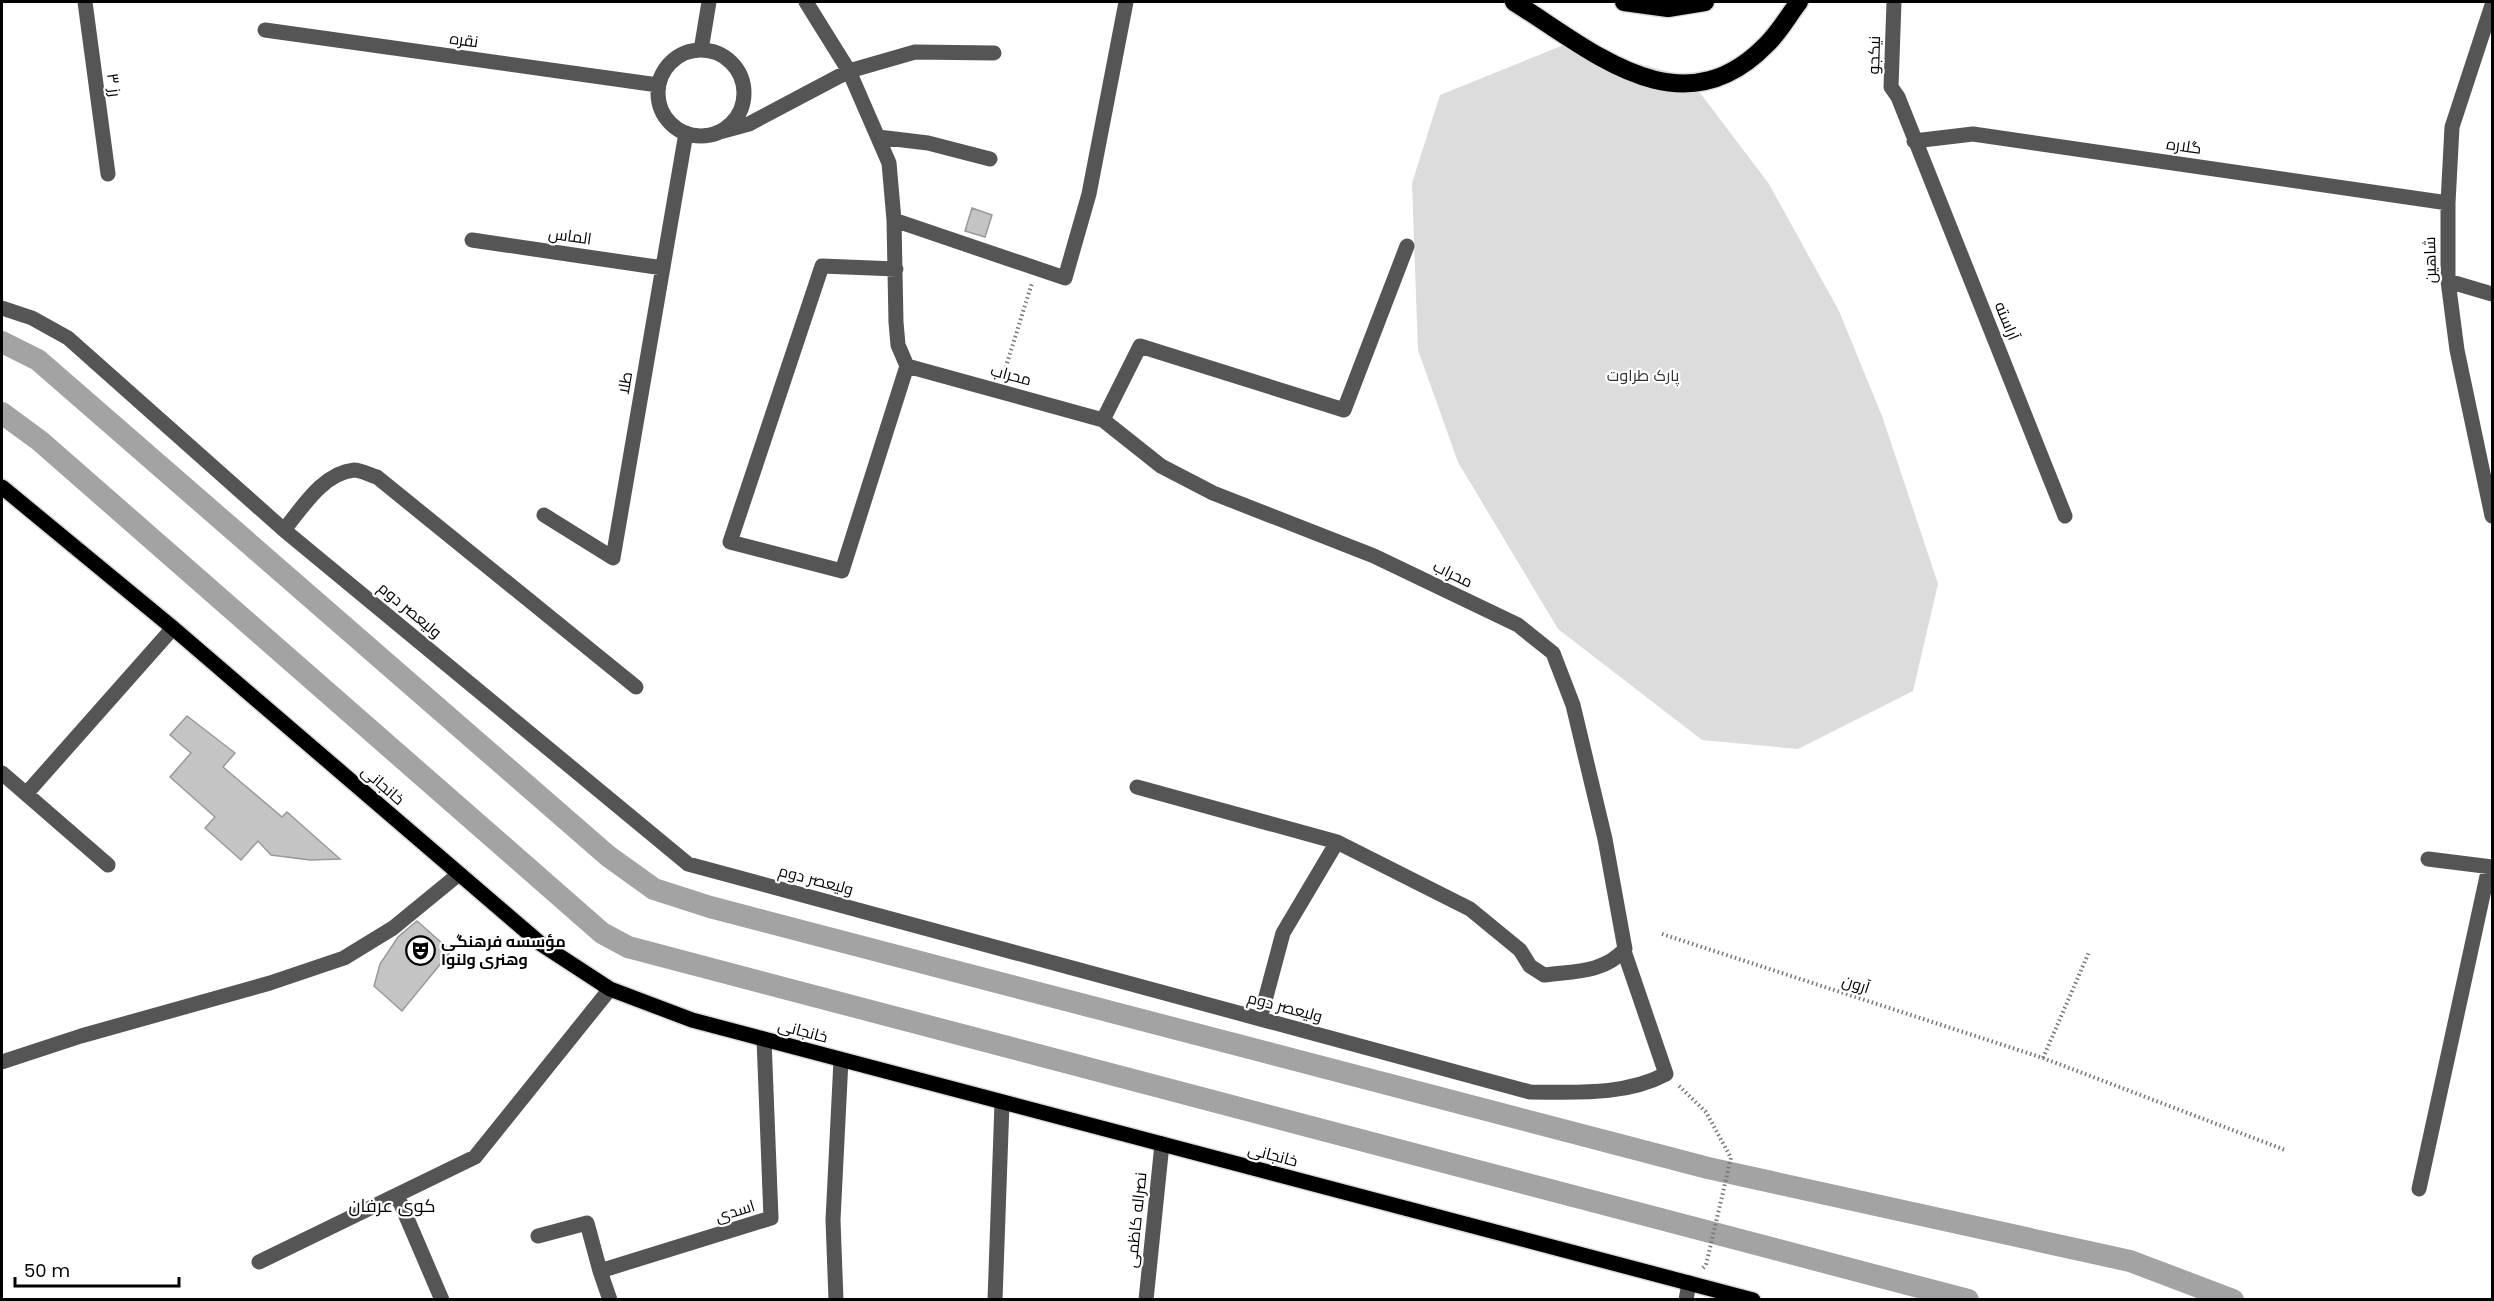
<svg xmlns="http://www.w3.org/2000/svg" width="2494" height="1301" font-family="Poppins,Cairo,sans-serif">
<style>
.green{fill:#dcdcdc}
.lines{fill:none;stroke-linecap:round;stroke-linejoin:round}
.canal{stroke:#a3a3a3;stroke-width:22}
.building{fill:#c4c4c4;stroke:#999;stroke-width:1.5}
.major-casing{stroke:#dbdbdb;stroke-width:18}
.highway-casing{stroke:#dbdbdb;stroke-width:21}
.path{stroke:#777;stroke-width:4;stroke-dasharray:1.5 3;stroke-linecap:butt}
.minor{stroke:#555;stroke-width:15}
.major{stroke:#000;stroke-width:15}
.highway{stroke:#000;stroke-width:18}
.labels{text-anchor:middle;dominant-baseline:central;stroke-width:4.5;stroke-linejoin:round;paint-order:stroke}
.street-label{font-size:16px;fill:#000;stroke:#fff}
.park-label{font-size:16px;fill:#333;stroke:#fff}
.poi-label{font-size:16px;font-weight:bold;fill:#000;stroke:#fff;text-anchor:start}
.neighbourhood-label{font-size:18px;fill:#000;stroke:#fff}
</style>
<rect width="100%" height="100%" fill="#fff"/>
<path class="green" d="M1566,44L1688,77L1769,184L1839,311L1882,416L1938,584L1913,691L1798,749L1702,740L1558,629L1458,462L1418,350L1412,183L1440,95Z"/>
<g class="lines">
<path class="canal" d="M2,342L38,360L608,856L654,889L710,907L1708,1168L2130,1261L2233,1300
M2,413L40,441L602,933L628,947L1968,1300"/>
</g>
<path class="building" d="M972,208L992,215L985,237L965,231Z
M187,716L235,753L223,767L282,817L287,812L340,859L310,860L271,855L258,841L241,860L205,828L215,817L170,777L191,753L170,735Z
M417,921L451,951L402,1011L374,986L380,964L398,937Z"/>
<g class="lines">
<defs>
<path id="major" d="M2,487L173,628L541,944L610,989L692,1020L1753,1300"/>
<path id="highway" d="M1514,2C1590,49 1680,133 1766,45C1779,33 1788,16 1799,2
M1624,2L1668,8L1705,2"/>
</defs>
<use href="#major" class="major-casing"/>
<use href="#highway" class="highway-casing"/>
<path class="path" d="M1003,376L1032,283
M1662,934L2043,1058L2285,1150
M2043,1058L2089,952
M1679,1086L1706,1112L1731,1158L1706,1265L1702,1269"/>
<path class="minor" d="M85,2L108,174
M806,2L849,71L889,163L894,220L896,322L898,345L907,366L1103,420L1161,466L1213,493L1374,556L1518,625L1553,653L1573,705L1605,839L1625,949C1604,973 1574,971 1544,975L1530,966L1520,950L1470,909L1337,842L1137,787
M1894,2L1891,87L1898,97L2065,516
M2492,5L2452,127L2448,203V281L2457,350L2492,516
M265,30L658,85
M701,50L709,2
M658 93a43 43 0 1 1 86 0a43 43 0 1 1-86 0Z
M716,133L749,124L849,71L915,52L994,53
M878,137L928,143L990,159
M1914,141L1973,134L2448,203
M894,220L1065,278L1089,194L1126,2
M472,240L663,268
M896,269L822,266L730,542L842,571L907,366
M2448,281L2492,294
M2,308L32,318L68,338L284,530L688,864L1530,1092C1576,1092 1624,1096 1666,1074L1624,951
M1103,420L1140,346L1344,410L1407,246
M544,515L613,558L686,133
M284,530C302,508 323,473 354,470C361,470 370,475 377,477L636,687
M2,773L108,865
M26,794L173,628
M2428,859L2492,867
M1260,1019L1283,933L1337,842
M2,1062L81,1036L270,983L344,958L393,928L459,874
M2419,1189L2489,867
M397,1195L442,1300
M538,1236L587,1223L600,1271
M259,1262L475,1157L610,989
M610,1300L600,1271L771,1218L764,1039
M836,1300L833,1220L841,1060
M995,1300L1002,1103
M1146,1300L1162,1144
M1686,1300L1689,1283"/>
<use href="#major" class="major"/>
<use href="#highway" class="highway"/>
</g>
<defs>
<symbol id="theatre-ring" viewBox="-11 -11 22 22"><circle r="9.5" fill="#fff" stroke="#000" stroke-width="1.5"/><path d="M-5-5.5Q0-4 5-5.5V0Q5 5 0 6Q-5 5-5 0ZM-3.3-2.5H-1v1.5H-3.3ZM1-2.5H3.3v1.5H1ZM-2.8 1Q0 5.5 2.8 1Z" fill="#000"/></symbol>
</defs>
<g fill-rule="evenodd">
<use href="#theatre-ring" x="404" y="934" width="33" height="33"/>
</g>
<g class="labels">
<g class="street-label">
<text transform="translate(464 40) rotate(8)">نقره</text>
<text transform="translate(1874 55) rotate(-88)">نیکجو</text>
<text transform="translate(114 85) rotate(82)">رز ۳</text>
<text transform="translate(2184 146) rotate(8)">گلاره</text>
<text transform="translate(570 236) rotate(8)">الماس</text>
<text transform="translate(2430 260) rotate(-91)">شاهین</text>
<text transform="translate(2007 321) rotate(68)">آراسته</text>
<text transform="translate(1011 375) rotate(15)">محراب</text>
<text transform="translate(625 383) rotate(-80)">طلا</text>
<text transform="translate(1453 574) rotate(26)">محراب</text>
<text transform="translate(410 610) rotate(40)">ولیعصر دوم</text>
<text transform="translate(383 785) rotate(41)">خانجانی</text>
<text transform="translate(816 880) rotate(15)">ولیعصر دوم</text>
<text transform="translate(1856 984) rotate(18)">آرون</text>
<text transform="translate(1285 1007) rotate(15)">ولیعصر دوم</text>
<text transform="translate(803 1031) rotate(15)">خانجانی</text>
<text transform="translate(1273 1155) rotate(15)">خانجانی</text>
<text transform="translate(735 1211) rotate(-17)">اسدی</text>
<text transform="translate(1136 1220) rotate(-84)">نصراله کاظمی</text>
</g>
<g class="park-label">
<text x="1643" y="375">پارک طراوت</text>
</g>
<g class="poi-label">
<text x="441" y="941">مؤسسه فرهنگی<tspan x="441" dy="18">وهنری ولنوا</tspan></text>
</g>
<g class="neighbourhood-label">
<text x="392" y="1205">کوی عرفان</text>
</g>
</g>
<rect width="2494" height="1301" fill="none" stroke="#000000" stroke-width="6"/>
<path d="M15 1277v9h164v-9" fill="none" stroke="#000000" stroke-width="3"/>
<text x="24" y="1277" font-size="18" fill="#000000" stroke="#ffffff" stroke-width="4.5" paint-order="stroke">50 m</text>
</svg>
